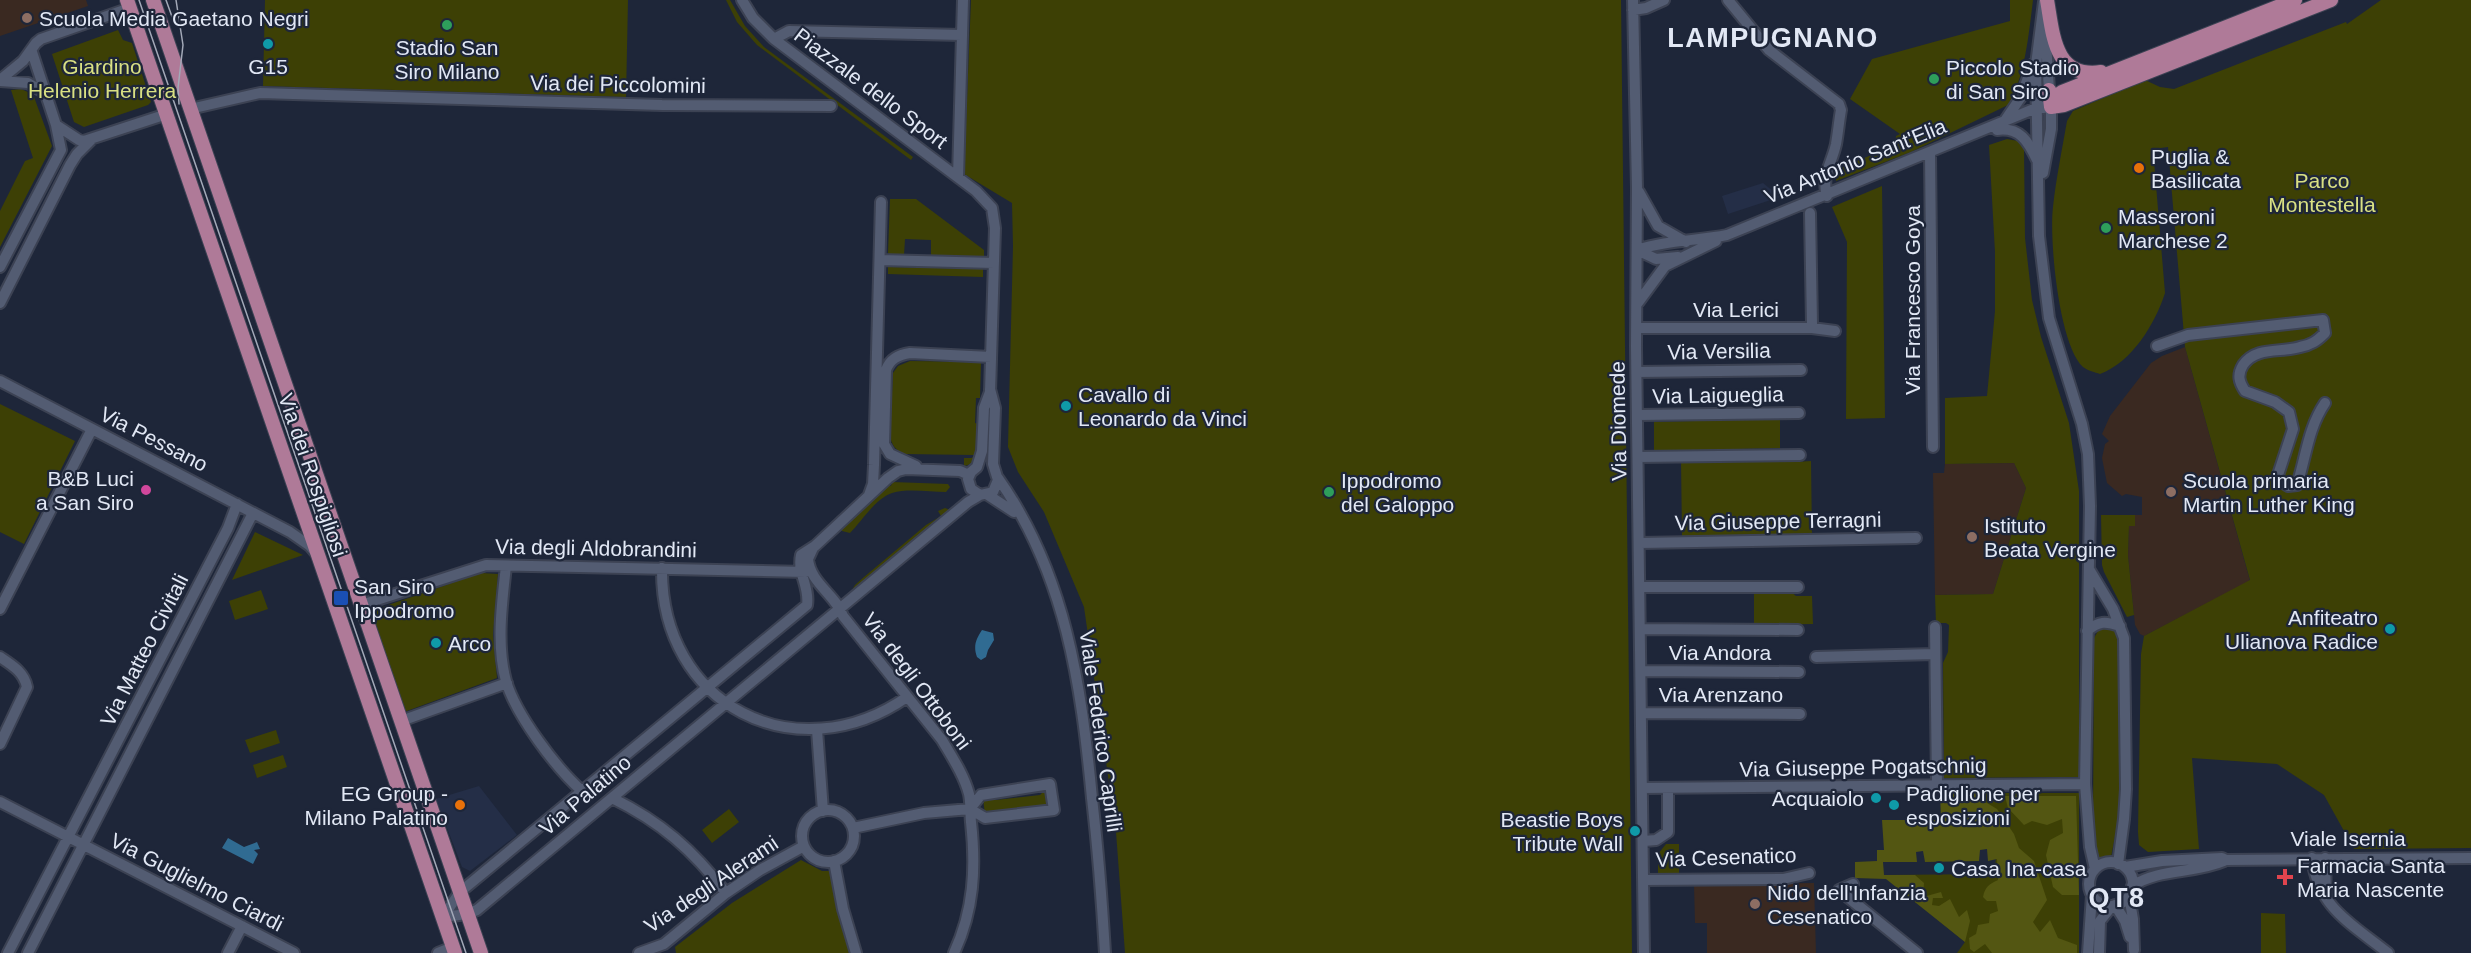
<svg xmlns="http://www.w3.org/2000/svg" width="2471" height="953" font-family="Helvetica,sans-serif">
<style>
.built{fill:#242e47}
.education{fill:#3a2921}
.green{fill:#3d4005}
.forest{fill:#535612}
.water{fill:#306b92}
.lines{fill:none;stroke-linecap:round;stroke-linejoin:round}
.minor-casing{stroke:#3c4253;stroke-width:14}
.major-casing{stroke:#3c4253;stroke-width:16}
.minor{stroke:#535c72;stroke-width:10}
.major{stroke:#af7a98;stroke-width:14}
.tram{stroke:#a3a9b8;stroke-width:1.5}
.education-dot{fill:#8d6e63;stroke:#1e2639;stroke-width:2}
.leisure-dot{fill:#2e9e5b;stroke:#1e2639;stroke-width:2}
.culture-dot{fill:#0f9aa8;stroke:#1e2639;stroke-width:2}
.food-dot{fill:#e8710a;stroke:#1e2639;stroke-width:2}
.hotel-dot{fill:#d1479c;stroke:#1e2639;stroke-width:2}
.transit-dot{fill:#1a4fb4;stroke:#1e2639;stroke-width:2}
.health-dot{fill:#e0444e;stroke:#1e2639;stroke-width:2}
.labels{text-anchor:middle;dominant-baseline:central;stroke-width:4.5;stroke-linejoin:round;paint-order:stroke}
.poi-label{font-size:21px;fill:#e2e8f5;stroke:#1e2639;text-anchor:start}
.park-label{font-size:21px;fill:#d9e083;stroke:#1e2639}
.street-label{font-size:21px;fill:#e2e8f5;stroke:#1e2639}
.district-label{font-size:27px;font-weight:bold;letter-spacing:1.5px;fill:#e2e8f5;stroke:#1e2639}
</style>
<rect width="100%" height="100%" fill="#1e2639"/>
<path class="built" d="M1763,183L1780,197L1728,214L1722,196Z
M479,786L517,835L470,871L462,867L436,799Z"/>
<path class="education" d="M0,0H86L88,6L0,36Z
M2185,347L2250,581L2144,636L2140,634L2135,625L2128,555L2129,526H2135V515H2142V497L2126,494L2122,496L2107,483L2102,458L2105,444L2109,441L2102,434L2110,416L2151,363L2162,356Z
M2014,463L2026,488L1993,594L1935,595L1933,473H1944L1945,464Z
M1814,883L1816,953H1707V923H1695L1694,885Z"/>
<path class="green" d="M265,0H628L626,97L263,86Z
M726,0H730L745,26L764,47L913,157L911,160L757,45L737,22Z
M971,0H1621L1632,953H1125L1116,832L1084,607L1044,512L1018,472L1008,447L1013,246L1012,203L964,174Z
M2010,0H2033C2029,32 2025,78 2008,105L1911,152L1836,181V170L1895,145L1896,136L1900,134L1850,99L1872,59L2010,21Z
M2381,0H2471V848L2354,849L2324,795L2277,764L2192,758L2199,849L2148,852L2139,845L2138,832L2141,654L2144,636L2250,580L2185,347L2168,147L2153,149L2165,293C2155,324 2132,362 2100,374C2095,372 2088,371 2083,367C2059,345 2049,240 2053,207C2056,179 2062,150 2067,121L2073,111L2145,80L2160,87L2174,89L2346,22L2347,24Z
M118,30L123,40L132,43L151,102L148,105L84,127L74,122L52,54Z
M21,89L30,93L34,97L52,146L0,247V211L25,161L33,158L11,90Z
M2007,139L2018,141L2024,149L2025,238L2032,300L2041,337L2069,423L2079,491V777L1944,778L1943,663L1948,652L1949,625L1946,623H1936L1935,595L1993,594L2026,488L2014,463L1945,464V398L1987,396L1995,311V252L1989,145Z
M1882,186L1885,418L1846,419L1847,242L1832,207Z
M890,199H916L984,250V257L931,256V240L905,239L904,255H891L888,253Z
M888,267L983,269V277L888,274Z
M910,361L981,362L980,398H976L975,423L979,424C978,439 983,463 964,466V458H972L974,455L905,454C896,451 891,445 890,435L893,373L898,366Z
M0,404L75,441L24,544L0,532Z
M1780,419V448L1654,451V422Z
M1795,458L1796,462L1811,461L1812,536L1682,537L1681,459Z
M892,482L948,484L950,487L946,492C930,492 908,488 892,493C875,499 862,521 850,533L842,531L841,528L887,484L891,486Z
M945,508L950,510L849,595L855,585L864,577L926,525L941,516L938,511Z
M2101,515H2135V526H2129L2128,555L2134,615L2127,617L2104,572L2102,565Z
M255,532L303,555L232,580Z
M481,573L498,574L493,635L497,678L404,712L368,612Z
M261,590L268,609L235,620L229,601Z
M1790,591L1796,596H1812L1813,624L1754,625V592Z
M2106,627L2116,630L2120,638V811L2111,857L2099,860L2095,846L2093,827L2094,638L2098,631Z
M276,730L280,743L250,753L245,740Z
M283,755L287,767L257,778L253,765Z
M1044,791H1046L1050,809L985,815L983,798L992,796L996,800L1040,795Z
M1980,793H2079V953H1957L1965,942L1883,875L1994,874L1996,858Z
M729,809L739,822L712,843L702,830Z
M1666,844H1679V875H1658V854Z
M801,860L822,871H830L849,953H676L675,947L732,903Z
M2261,913L2285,914L2286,953H2261Z"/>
<path class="forest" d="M1940,793H1980L1982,800L1997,809L2014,834L2019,848L2034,861L2047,900L2033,922L2040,932L2050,920L2058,938L2077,945V953H1992L1985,944L1974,952L1970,949L1969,938L1976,934L1978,925L1989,923L1990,914L1998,911L1996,901H1987L1983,897C1985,887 1989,884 1998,880L1997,859L1988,861L1987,849L1980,850L1979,861L1925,862L1923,851L1916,852L1917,862H1883L1884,875H1915L1924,883L1923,897L1941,892L1943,898H1933L1932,905L1939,906L1950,899L1959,917L1967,910L1970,921L1965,942L1886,879L1855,878V862L1877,861V850H1884L1882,820H1941Z
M2005,796H2076L2079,895H2062L2053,887L2046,855L2050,840L2063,833L2062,819L2047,825L2032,821L2024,825L2008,808Z"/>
<path class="water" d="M982,630L993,633L994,640L988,650L986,657L981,660L977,657C973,646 976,639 982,630Z
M228,838L244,847L257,842L260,849L254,850L258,854L253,864L222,848Z"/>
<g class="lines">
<defs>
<path id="minor" d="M742,0L753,18L774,39L976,191L992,208L995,228L990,392L984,408L982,451L977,467L971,472L968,479L971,489L980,495
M1633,0L1637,188L1636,347L1644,953
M1728,0L1769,50L1839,104L1841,110C1839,121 1838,133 1836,144C1832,163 1821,176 1827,196
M2044,2L2036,65L2039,236L2049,318L2082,424L2088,454L2090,506L2085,784L2090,847L2095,869
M1633,10L1646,8L1664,0
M774,39L789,31L962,35
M0,80L23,61L36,43L41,39L130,8
M0,81L28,83L45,93
M2045,96L2049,90L2045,26
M2043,108L2051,107V129L2043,173
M190,109L260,93L662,105L831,106
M2004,122L2021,97L2033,64
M56,125L79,140L84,141L167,114
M1997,130C2020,127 2028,141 2037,160
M1930,153L1933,447
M958,177L963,0
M1639,192L1658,226L1686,242
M1810,213L1812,324
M1637,250C1666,240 1697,241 1727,235L2041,106
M1637,250L1656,259L1678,257
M880,260L994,263
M0,267L61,150L56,125L32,52
M0,303L70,165L77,154L91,140
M1637,304L1665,266L1716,241
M1636,328H1812L1835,331
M2157,346L2188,335L2323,320L2325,333C2317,341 2311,345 2300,347C2281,353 2256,346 2243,365C2237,375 2239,382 2245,391L2275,402L2289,412L2293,429L2278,475L2279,480L2288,486L2297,485C2306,457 2308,428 2325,403
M1637,372L1801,370
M0,381L290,532L310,546L315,552
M1638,415L1799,413
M1638,457L1800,455
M916,466L890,454L884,444L886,370C890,359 898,355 910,353L991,357
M998,478C1066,575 1081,684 1092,798C1098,850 1102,901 1105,953
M869,495L873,484L874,465L881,202
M988,495L1014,512
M1640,543L1916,538
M813,548L808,559C810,583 836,595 843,616L942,740C952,757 964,775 969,794C971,803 970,813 971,822C976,868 974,910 954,953
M506,566C502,603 496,644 506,681C516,715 556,768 582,791
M662,568C660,705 796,774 907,697
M2089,569L2113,609L2124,638L2126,789L2124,819L2118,864
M1640,587H1798
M361,605L486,565L806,572
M0,609L92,429
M1935,627L1937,784
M1640,629L1798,630
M2087,631C2099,621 2105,621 2120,626
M0,657C12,665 24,672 27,687L0,744
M1816,657L1935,654
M1641,671L1799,672
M1642,713L1800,714
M401,721L507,683
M817,730L823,811
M1642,788L2085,784
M612,798C661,822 693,850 726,893
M0,802L294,953
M802 836a26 26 0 1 1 52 0a26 26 0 1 1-52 0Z
M853,828L924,813L970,809L985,818L1054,810L1050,784L981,795L970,809
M1644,841L1656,840L1668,832V789
M2312,858C2318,908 2352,924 2388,953
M2325,858L2326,897
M834,861L843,909L856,953
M2089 884a22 22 0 1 1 44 0a22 22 0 1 1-44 0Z
M2125,867L2162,861L2222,858L2226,860L2471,858
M1644,880L1783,879L1809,873
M1853,884L1839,890L1917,953
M2132,886C2160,868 2194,874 2224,861
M2129,896L2133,919L2134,950
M2115,905L2125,921L2130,937
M443,917L467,914L477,910L968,502L980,495L993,492L998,480L993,464L995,408L990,389
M443,917L460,892L807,605C810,587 797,573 801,555L815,546L888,478L898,471L906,469L960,471L969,475
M8,953L228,528L237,504
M28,953L253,513
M228,953L242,926
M438,953L453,947
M639,953L664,944L726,893L760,870L804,846
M2088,953L2092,895
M2099,953L2100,921L2112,906"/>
<path id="major" d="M127,0L455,953
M153,0L481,953
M2047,0C2053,34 2054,79 2101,72
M2049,90L2051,107L2064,105L2331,0
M2050,100L2062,92L2295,0"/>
</defs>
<use href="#minor" class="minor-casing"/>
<use href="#major" class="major-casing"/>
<use href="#minor" class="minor"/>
<use href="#major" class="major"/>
<path class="tram" d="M139,0L466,953
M166,0L175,25
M176,0L183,45L178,88L179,104"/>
</g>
<g class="education-dot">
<circle cx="27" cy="18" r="6"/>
<circle cx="2171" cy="492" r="6"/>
<circle cx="1972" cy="537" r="6"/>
<circle cx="1755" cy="904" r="6"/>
</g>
<g class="leisure-dot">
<circle cx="447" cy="25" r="6"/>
<circle cx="1934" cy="79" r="6"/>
<circle cx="2106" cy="228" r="6"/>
<circle cx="1329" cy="492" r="6"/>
</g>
<g class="culture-dot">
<circle cx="268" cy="44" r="6"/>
<circle cx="1066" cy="406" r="6"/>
<circle cx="2390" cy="629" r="6"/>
<circle cx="436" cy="643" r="6"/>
<circle cx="1876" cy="798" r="6"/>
<circle cx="1894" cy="805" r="6"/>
<circle cx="1635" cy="831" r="6"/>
<circle cx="1939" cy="868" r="6"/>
</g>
<g class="food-dot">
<circle cx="2139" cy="168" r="6"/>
<circle cx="460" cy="805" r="6"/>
</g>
<circle class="hotel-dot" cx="146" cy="490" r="6"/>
<rect class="transit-dot" x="333" y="590" width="16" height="16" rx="3"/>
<path class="health-dot" d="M2282 868h6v6h6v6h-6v6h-6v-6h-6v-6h6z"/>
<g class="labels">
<g class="poi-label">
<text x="39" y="18">Scuola Media Gaetano Negri</text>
<text x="447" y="47" text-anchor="middle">Stadio San<tspan x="447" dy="24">Siro Milano</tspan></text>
<text x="268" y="66" text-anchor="middle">G15</text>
<text x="1946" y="67">Piccolo Stadio<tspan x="1946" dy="24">di San Siro</tspan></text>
<text x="2151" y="156">Puglia &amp;<tspan x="2151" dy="24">Basilicata</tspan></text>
<text x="2118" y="216">Masseroni<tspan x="2118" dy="24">Marchese 2</tspan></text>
<text x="1078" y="394">Cavallo di<tspan x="1078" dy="24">Leonardo da Vinci</tspan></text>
<text x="134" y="478" text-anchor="end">B&amp;B Luci<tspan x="134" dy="24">a San Siro</tspan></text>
<text x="1341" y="480">Ippodromo<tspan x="1341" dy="24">del Galoppo</tspan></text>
<text x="2183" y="480">Scuola primaria<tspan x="2183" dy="24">Martin Luther King</tspan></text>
<text x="1984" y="525">Istituto<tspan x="1984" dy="24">Beata Vergine</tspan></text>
<text x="354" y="586">San Siro<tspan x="354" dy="24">Ippodromo</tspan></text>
<text x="2378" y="617" text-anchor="end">Anfiteatro<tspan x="2378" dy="24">Ulianova Radice</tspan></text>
<text x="448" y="643">Arco</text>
<text x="448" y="793" text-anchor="end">EG Group -<tspan x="448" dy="24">Milano Palatino</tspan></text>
<text x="1906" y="793">Padiglione per<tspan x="1906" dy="24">esposizioni</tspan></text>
<text x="1864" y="798" text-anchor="end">Acquaiolo</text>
<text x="1623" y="819" text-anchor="end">Beastie Boys<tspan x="1623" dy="24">Tribute Wall</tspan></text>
<text x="2297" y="865">Farmacia Santa<tspan x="2297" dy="24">Maria Nascente</tspan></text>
<text x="1951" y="868">Casa Ina-casa</text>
<text x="1767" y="892">Nido dell'Infanzia<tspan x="1767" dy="24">Cesenatico</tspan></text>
</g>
<g class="park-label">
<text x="102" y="66">Giardino<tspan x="102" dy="24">Helenio Herrera</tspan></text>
<text x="2322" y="180">Parco<tspan x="2322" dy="24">Montestella</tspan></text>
</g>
<g class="street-label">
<text transform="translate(618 84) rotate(1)">Via dei Piccolomini</text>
<text transform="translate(871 88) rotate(37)">Piazzale dello Sport</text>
<text transform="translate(1855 161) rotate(-22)">Via Antonio Sant'Elia</text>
<text transform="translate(1912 300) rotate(-90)">Via Francesco Goya</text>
<text x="1736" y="309">Via Lerici</text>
<text transform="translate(1719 351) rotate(-1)">Via Versilia</text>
<text transform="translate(1718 395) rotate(-1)">Via Laigueglia</text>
<text transform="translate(1618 421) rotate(-91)">Via Diomede</text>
<text transform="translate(154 439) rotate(27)">Via Pessano</text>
<text transform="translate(313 475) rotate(71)">Via dei Rospigliosi</text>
<text transform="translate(1778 521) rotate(-1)">Via Giuseppe Terragni</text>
<text transform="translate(596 548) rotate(1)">Via degli Aldobrandini</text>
<text transform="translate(144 650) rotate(-63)">Via Matteo Civitali</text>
<text x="1720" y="652">Via Andora</text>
<text transform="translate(917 681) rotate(53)">Via degli Ottoboni</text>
<text x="1721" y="694">Via Arenzano</text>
<text transform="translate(1101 731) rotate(82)">Viale Federico Caprilli</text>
<text transform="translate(1863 767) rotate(-1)">Via Giuseppe Pogatschnig</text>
<text transform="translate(585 795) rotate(-40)">Via Palatino</text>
<text x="2348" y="838">Viale Isernia</text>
<text transform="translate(1726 857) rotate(-2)">Via Cesenatico</text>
<text transform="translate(197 882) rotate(27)">Via Guglielmo Ciardi</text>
<text transform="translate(711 884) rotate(-34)">Via degli Alerami</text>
</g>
<g class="district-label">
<text x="1773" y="38">LAMPUGNANO</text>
<text x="2117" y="898">QT8</text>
</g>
</g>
</svg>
